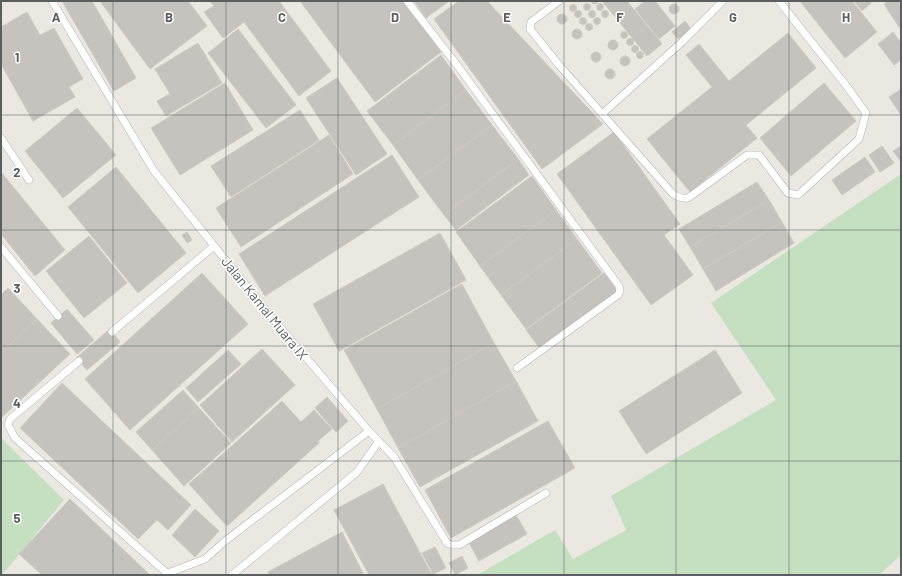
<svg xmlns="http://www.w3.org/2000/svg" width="902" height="576" font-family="Barlow,sans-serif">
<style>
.green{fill:#c4e0c1}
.building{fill:#c6c3be;stroke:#cfc9c1}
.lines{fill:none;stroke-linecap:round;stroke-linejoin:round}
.lane-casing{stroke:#afb3b6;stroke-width:8}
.lane{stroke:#fff;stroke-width:7}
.grid{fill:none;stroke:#5a5e61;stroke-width:1;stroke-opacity:0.55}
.labels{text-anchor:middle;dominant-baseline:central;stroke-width:3;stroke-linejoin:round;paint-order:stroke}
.street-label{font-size:14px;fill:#5a5e61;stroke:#fff}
.grid-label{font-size:13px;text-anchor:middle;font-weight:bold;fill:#5a5e61;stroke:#fff;stroke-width:3;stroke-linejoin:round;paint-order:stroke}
</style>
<rect width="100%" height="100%" fill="#ebe8e2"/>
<path class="green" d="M901,174V555L879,575H477L555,530L573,559L626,530L611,496L776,400L711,303Z
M1,438L64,500L2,575H1Z"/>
<path class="building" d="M62,1H92L136,78L114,91Z
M100,1H188L207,26L150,69Z
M210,1H279L331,71L299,96L244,22L223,38L204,12L214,6Z
M300,1H403L441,52L375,102Z
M414,1H449L426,18Z
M459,1H487L603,124L542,169L434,19Z
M591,1H598V2L595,4L592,3Z
M602,1H627L662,44L647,56Z
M645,1H655L675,26L659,39L635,9Z
M800,1H852L877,32L845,58Z
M854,1H870L871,3L862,11Z
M888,1H901V30L884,4Z
M596.5 7a3.5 3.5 0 1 1 7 0a3.5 3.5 0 1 1-7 0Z
M583.5 7a3.5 3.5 0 1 1 7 0a3.5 3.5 0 1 1-7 0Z
M669 9a5 5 0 1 1 10 0a5 5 0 1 1-10 0Z
M569.5 8a3.5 3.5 0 1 1 7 0a3.5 3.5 0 1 1-7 0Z
M574.5 14a3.5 3.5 0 1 1 7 0a3.5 3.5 0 1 1-7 0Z
M588.5 14a3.5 3.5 0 1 1 7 0a3.5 3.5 0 1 1-7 0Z
M601.5 14a3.5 3.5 0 1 1 7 0a3.5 3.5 0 1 1-7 0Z
M27,12L40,35L54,28L83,79L69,87L75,97L33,121L1,64V27Z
M557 19a5 5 0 1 1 10 0a5 5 0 1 1-10 0Z
M593.5 21a3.5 3.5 0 1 1 7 0a3.5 3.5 0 1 1-7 0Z
M579.5 21a3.5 3.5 0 1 1 7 0a3.5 3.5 0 1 1-7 0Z
M685,21L691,29L678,39L672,32Z
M585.5 27a3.5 3.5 0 1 1 7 0a3.5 3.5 0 1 1-7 0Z
M572 34a5 5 0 1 1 10 0a5 5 0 1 1-10 0Z
M238,29L296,105L266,128L208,53Z
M620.5 35a3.5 3.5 0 1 1 7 0a3.5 3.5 0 1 1-7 0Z
M893,32L901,43V60L894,65L878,44Z
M788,33L816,68L746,125L757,138L690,192L647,139L712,87L686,55L699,44L729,81Z
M626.5 42a3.5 3.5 0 1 1 7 0a3.5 3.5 0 1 1-7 0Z
M608 45a5 5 0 1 1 10 0a5 5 0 1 1-10 0Z
M198,43L222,83L166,116L157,101L170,94L155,69Z
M631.5 49a3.5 3.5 0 1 1 7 0a3.5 3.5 0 1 1-7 0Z
M636.5 55a3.5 3.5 0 1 1 7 0a3.5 3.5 0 1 1-7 0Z
M591 57a5 5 0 1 1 10 0a5 5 0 1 1-10 0Z
M441,55L466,90L393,145L367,111Z
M620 61a5 5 0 1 1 10 0a5 5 0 1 1-10 0Z
M605 74a5 5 0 1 1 10 0a5 5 0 1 1-10 0Z
M337,78L387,154L356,175L306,98Z
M225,83L253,130L180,175L151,128Z
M824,83L856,121L791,176L760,138Z
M901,89V115L889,97Z
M466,90L492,125L418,180L393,145Z
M77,108L116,155L63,198L25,151Z
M300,110L319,140L231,197L211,166Z
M492,125L518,159L444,215L418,180Z
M614,132L680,224L664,235L693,275L651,305L557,174Z
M329,135L353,174L241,247L216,208Z
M882,146L894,163L880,172L869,155Z
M901,146V162L893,151Z
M392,155L419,197L265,296L239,254Z
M865,157L875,172L842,195L832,180Z
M518,159L529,175L456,230L444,215Z
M116,167L186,253L138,293L68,207Z
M1,172L65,250L35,276L1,234Z
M532,176L556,210L480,266L456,232Z
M757,182L769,200L690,247L679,229Z
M769,200L782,222L703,269L690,247Z
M556,210L577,239L501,295L480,266Z
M782,222L794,243L716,291L703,269Z
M187,232L192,240L187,243L182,235Z
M440,233L466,280L339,351L313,304Z
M89,236L127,283L84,318L46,271Z
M577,239L602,273L526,329L501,295Z
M202,273L248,324L130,430L85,379Z
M604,273L619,293L541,350L526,330Z
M462,284L494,343L377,409L344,350Z
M8,288L37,319L1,353V295Z
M67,309L94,340L77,354L51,323Z
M37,319L70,354L1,418V353Z
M110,329L120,342L87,370L76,358Z
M494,343L516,381L398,448L377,409Z
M262,349L295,385L232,442L200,405Z
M228,350L241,364L198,402L186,388Z
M715,350L742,393L646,454L619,411Z
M516,381L538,421L420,487L398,448Z
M62,383L191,505L168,530L157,520L138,539L20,428Z
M183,390L199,408L152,450L136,432Z
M327,397L348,421L336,432L315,408Z
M282,401L301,422L314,410L332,429L318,441L319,443L227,526L189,484Z
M199,408L231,443L184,486L152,450Z
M548,421L575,468L451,538L425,490Z
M383,484L432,575H369L334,510Z
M70,499L150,575H42L19,554Z
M195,509L219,531L195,557L172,535Z
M516,515L527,534L479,561L468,541Z
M342,532L364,575H269L268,572Z
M435,547L446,568L433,574L422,553Z
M462,556L468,568L455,575L449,563Z"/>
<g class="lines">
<defs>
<path id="lane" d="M52,1L154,171L272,318L369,431L394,457L447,543L452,545H459L546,493
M407,1L457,65L619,286L620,291L618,295L517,368
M559,1L531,22L530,29L559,65L672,193C677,197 681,199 688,198L747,155H759L788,193L798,195L859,139L866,113L845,84L779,1
M602,114L682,42L723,1
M1,138L29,180
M1,247L58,316
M112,332L214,246
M79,361L10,419L8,425L15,438L169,575
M168,573L205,559L225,541L369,431
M232,575L357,472L379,441"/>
</defs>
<use href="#lane" class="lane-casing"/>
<use href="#lane" class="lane"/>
</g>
<path class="grid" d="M113,1V575M226,1V575M338,1V575M451,1V575M564,1V575M676,1V575M789,1V575M1,115H901M1,230H901M1,346H901M1,461H901"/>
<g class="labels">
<g class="street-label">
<text transform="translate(265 308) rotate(51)">Jalan Kamal Muara IX</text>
</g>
</g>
<g class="grid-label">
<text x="56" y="22">A</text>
<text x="169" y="22">B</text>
<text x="282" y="22">C</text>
<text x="395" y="22">D</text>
<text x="507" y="22">E</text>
<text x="620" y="22">F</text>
<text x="733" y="22">G</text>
<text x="846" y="22">H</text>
<text x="17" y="62">1</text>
<text x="17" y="177">2</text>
<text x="17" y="293">3</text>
<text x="17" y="408">4</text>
<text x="17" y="523">5</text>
</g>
<rect width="902" height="576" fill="none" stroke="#5a5e61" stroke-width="4"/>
</svg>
